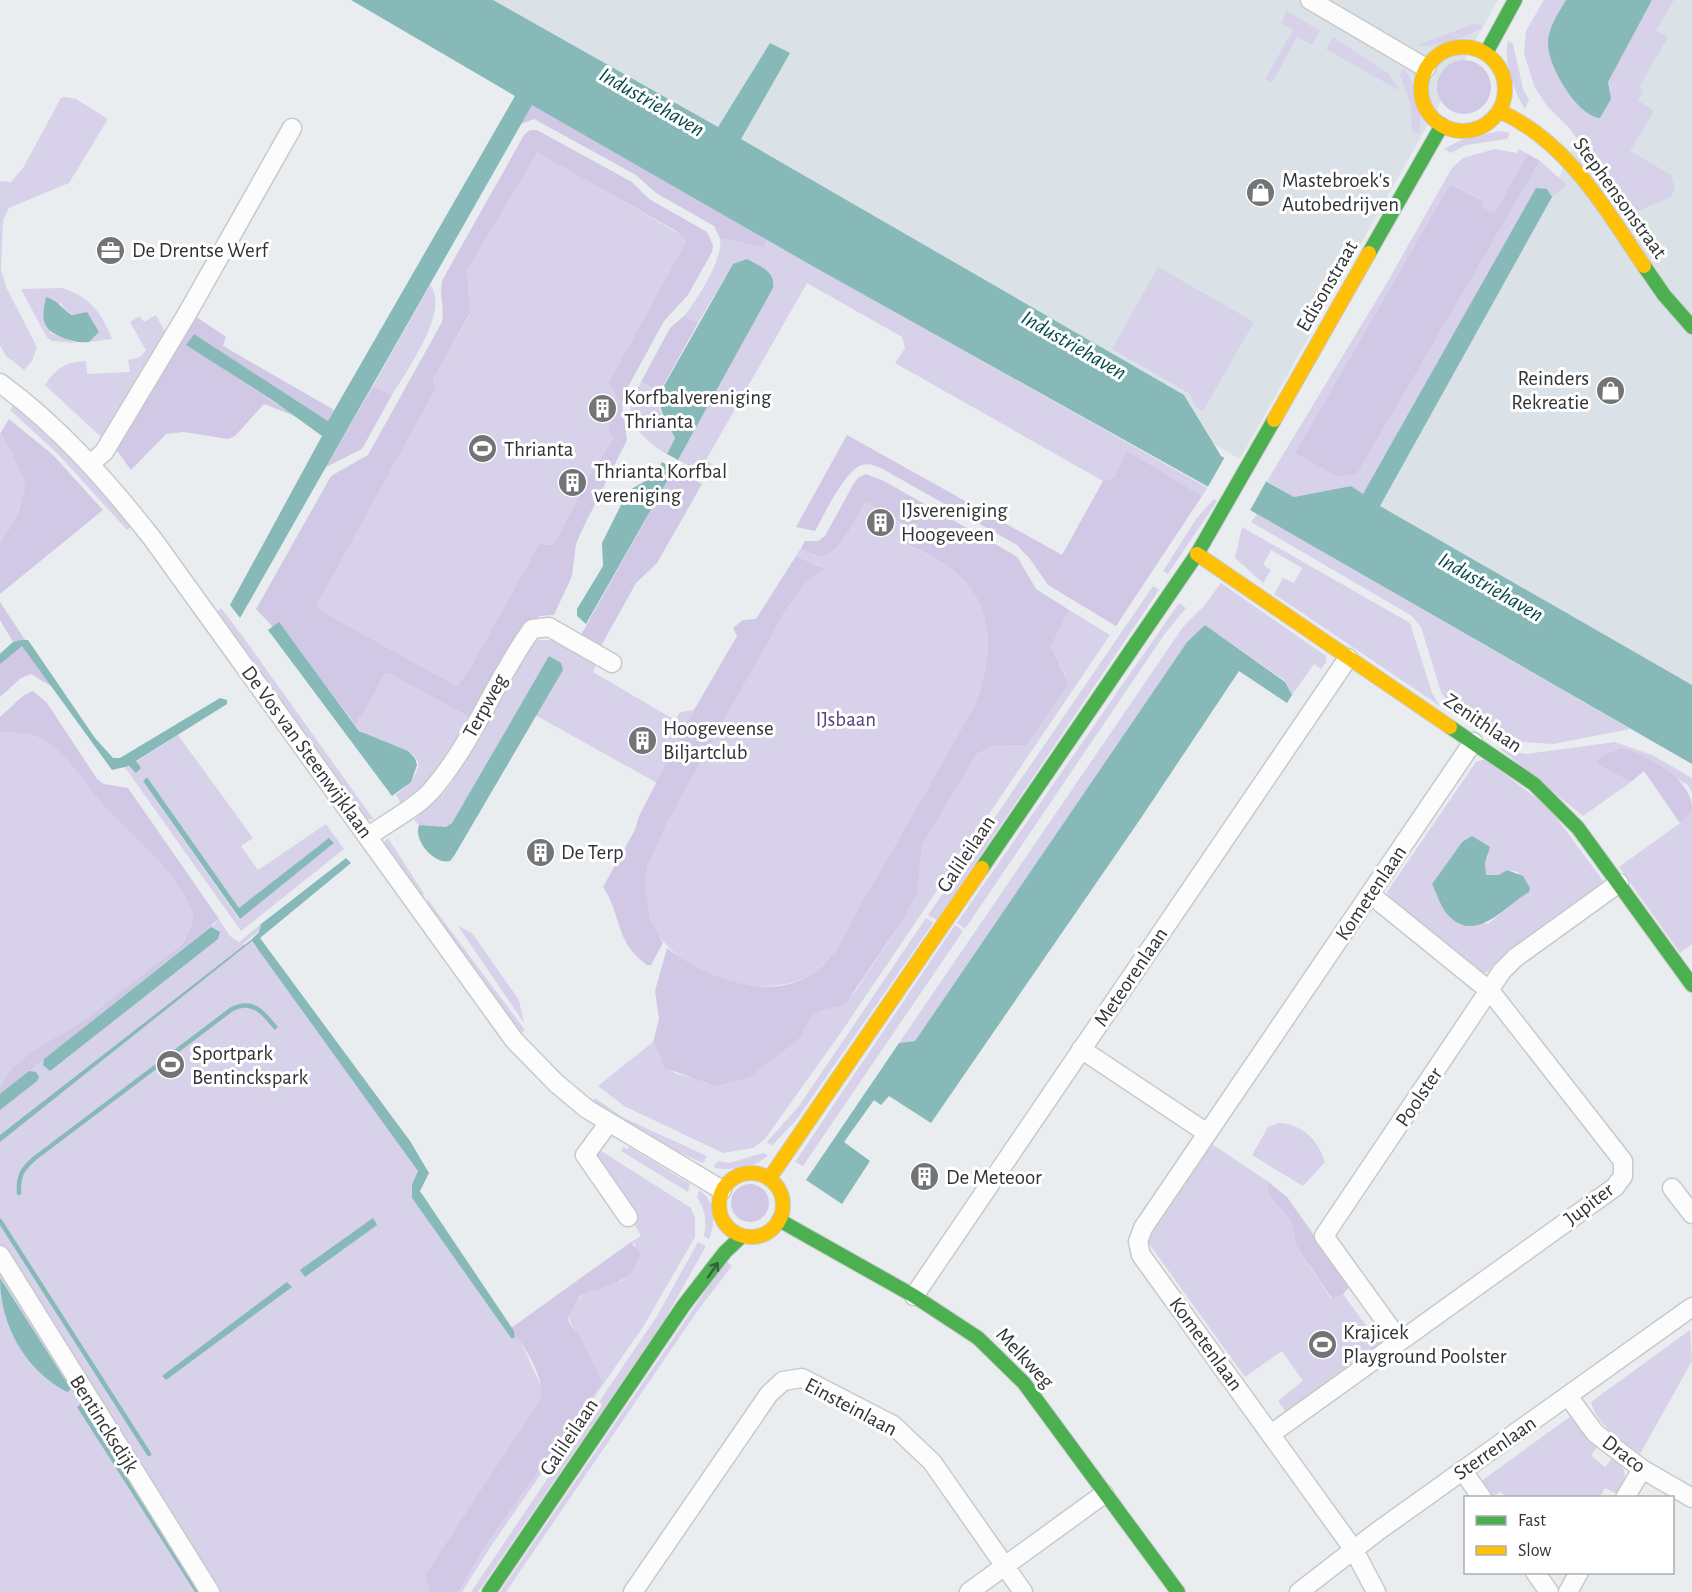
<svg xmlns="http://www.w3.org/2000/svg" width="1692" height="1592" font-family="'Alegreya Sans',sans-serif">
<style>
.built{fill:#dae1e7}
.green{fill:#d7d1ea;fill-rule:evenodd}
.forest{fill:#d0c8e4;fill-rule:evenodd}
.water{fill:#87b9b9}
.pier{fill:#eaedef}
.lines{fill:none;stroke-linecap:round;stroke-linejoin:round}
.stream{stroke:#87b9b9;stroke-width:4.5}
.street-casing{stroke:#c8c9cb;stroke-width:21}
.fast-casing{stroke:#c8c9cb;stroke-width:16}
.slow-casing{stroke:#c8c9cb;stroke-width:16}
.street{stroke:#fcfcfd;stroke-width:18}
.fast{stroke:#4caf50;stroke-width:14}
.slow{stroke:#ffc107;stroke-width:14}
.oneway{stroke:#3a5e3e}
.labels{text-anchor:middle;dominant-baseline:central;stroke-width:6;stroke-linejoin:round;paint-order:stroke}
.poi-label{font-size:21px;fill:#313334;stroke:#fff;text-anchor:start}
.street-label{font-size:21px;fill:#313334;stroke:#fff}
.park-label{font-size:21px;fill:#57417e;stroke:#fff}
.water-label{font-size:22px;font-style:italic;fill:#074a4a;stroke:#fff}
</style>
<rect width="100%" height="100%" fill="#eaedef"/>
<path class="built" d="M447,0H1498L1240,459Z
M1641,0H1692V692L1369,507L1554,188Z"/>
<path class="green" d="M1544,0H1566L1561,9L1611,90L1608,82L1652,0H1674L1656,30L1668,37L1639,87L1644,90L1638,100L1654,111L1630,151L1671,175L1675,190L1670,197L1629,215L1571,130L1547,106L1535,88L1524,54L1526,31Z
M1287,11L1320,31L1312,45L1297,37L1272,83L1265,79L1293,30L1281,23Z
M1477,23L1483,27C1471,36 1431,49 1417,45Z
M1333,37L1389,74L1400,91L1326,49Z
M1508,41L1513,44L1523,89L1529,100L1525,109C1514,92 1503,61 1508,41Z
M1403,69C1417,81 1423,117 1419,135L1412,132L1410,103L1400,75Z
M65,97L76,99L108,119L69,183L9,208L3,220L1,270L7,289L37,347L32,361L24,370L6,356L0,345V181L11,182L23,168L61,98Z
M1499,131L1510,133L1507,139L1466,145L1451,153L1444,149L1461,140Z
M1495,149L1517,153L1519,149L1528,154L1494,213L1481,206L1482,200L1450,184L1295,453L1337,477L1357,474L1540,161L1567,185L1552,197L1547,189H1536L1366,491L1363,495L1351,486L1294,497L1267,481L1388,281L1452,168L1463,158Z
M537,151L688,239L661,288L608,429L613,439L589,477L556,541L551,545L539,544L469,670L457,686L321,611L317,605L436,388L433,380L470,314L467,270Z
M720,238L763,247L767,240L1208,488L1202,496L1128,452L1115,477L1103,481L895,363L905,348L902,337L807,283L706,460L712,464L706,474L678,460L773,288L774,281L733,264L698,323L684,316C697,300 724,258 720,238Z
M1158,267L1254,322L1203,411L1196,407L1189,393L1112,349Z
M430,285C451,309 406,372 392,395L373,386Z
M62,288C90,297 102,313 112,339L89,342L99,332L80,315C69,315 66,311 60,302L50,333L77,343L52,341L46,336L21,289Z
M156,315L166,334L165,338L102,438L45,385C56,368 66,362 86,361L87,374L130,372L128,360L140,357L146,350L130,322L140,316L144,322Z
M641,382L660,391C653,407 667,425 675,438L667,454C650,444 627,427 631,404C632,397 638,388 641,382Z
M14,405C58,441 96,483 132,526L127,530L59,455L10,410Z
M0,434L9,447L26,485L17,517L0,543Z
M1214,499L1217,501L1168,574L1163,571L1196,519Z
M866,502L907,526L899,542C981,573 1005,618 976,703C940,766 905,830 868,892C854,917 841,948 820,968C797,990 752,989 724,980C674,964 632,923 647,866C658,828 687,787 706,753C732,706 758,658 785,611L806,582L823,567L796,556L801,548L816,556L843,539Z
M1257,514L1630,729L1553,744L1507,741L1451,708L1441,692L1421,627L1412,616L1251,522Z
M1242,527L1410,623L1432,693L1440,706L1274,594L1283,578L1294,583L1302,568L1271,550L1263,565L1271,570L1263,583L1235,558Z
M1221,583L1326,656V662L1321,669L1314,664L1292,695L1285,681L1205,625L1187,642L915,1041L899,1043L1183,627L1204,606Z
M1153,586L1159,590L937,920L928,915Z
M1179,603L1186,608L1164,635L965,929L957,923Z
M221,608L241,634L374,820L367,819L216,613Z
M1069,610L1110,635L840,1034L765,1139L753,1148L723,1153L624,1106L598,1086L653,1042C657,1053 664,1068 675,1073C686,1078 697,1077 707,1084L749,1077L800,1038L811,1017L819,1011L838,1007L855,992L903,919L917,892L922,845L977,754L992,746L1027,745L1067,686V679L1051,647Z
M538,640H551L596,664L593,672L675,720L680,712L694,710L657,783L535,715L563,670L549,656L452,823L446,827L419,825L414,820L443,794L451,784L525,652Z
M388,673L469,717L438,772L430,783L403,806L396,795C458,742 372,751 357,727L358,718L362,716L384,675Z
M31,704L93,783L149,830L213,926L219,919L230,936L239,942L261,924L260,930L243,944L246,946L251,941L266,958L419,1171L412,1198L511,1338H515L514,1331C531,1358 539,1388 557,1414L447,1592H0V723Z
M178,735L253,838L241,846L258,870L326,824L344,849L241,931L124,766L133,769L136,762ZM147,777L239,908L329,839L334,843L239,919L143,781Z
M1615,742L1652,755L1692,778V793L1688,785L1621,748L1605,754L1596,761L1600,766L1631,782L1583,816L1499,748L1526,754Z
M1485,759L1549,808L1604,882L1600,889L1495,969L1484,973L1391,900L1387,892L1476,762ZM1462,842L1489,855L1485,862L1486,875H1499L1507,870L1518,872L1522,896L1488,924L1447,914L1432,884Z
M1692,807V944L1680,953L1619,867L1680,823Z
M388,838L424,894L421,897L396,861L383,849L384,842Z
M428,900L525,1030L521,1033L426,902Z
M926,918L933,923L797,1119L772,1146L767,1142L799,1106Z
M955,925L963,931L803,1166L795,1162Z
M458,926L472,933L519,1000L524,1023Z
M595,1098L622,1117L707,1156L703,1163L666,1146L591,1102Z
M1278,1123C1303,1124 1318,1140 1325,1162L1303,1186L1252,1155L1268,1127Z
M1212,1144L1267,1181L1268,1194L1291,1221L1296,1245L1331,1299L1343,1294L1370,1331L1381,1324L1384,1340L1375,1352L1368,1350L1292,1408L1288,1415L1278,1401L1303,1381L1282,1351L1245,1377L1147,1241Z
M623,1147L628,1149L629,1147L690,1184L688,1192L621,1151Z
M598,1149L691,1208L695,1218V1237L643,1327L491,1546L462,1592H458L489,1540L579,1335C547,1299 598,1290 623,1280L636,1245L631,1242L641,1236L633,1222L637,1218L594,1156Z
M763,1153L768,1155C757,1168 732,1171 715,1168L714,1166L718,1161L730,1163Z
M699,1190C716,1201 716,1222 709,1239L704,1236C707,1221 705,1210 697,1197Z
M698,1242L706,1246L665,1319L478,1592H471L657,1316Z
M726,1261L732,1266L698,1310L506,1592H500Z
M1690,1330L1692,1361L1640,1454C1623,1442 1596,1424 1591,1402Z
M1571,1416L1599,1445L1591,1455L1605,1467L1613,1457L1624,1470L1625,1479L1617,1494L1605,1488L1600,1497H1506L1501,1492L1491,1497L1480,1482Z"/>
<path class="forest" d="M1437 87a27 27 0 1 1 54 0a27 27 0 1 1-54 0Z
M532,104L767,240L763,247L720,238L714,226L656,193L636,175L534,119L521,124Z
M530,130H537L632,182L649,199L707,232L713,245L712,252L688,295L664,321L629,385L622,403L627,440L581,532L576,544L572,576L554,615L540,616L523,625L469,717L388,673L384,675L362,716L358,718L357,727L279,623L273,627L256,609L331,476L368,455L442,322C445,308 438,292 443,279L524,135ZM537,152L676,231L687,240L609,383L619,401L608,429L613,439L589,477L556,541L551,545L539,544L469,670L457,686L321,611L317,605L436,388L433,380L470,313L467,270Z
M1528,154L1540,161L1357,474L1337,477L1295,453L1450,184L1483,201L1481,206L1494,213Z
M195,316L226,337L223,346L334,410L328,421L194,334L187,345L295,416L264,404L235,436L228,439L184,432L166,434L131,470L115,448Z
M684,316L698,323L660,391L641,382L670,328Z
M373,386L392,395L362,449L326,467Z
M9,419L53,455L103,510L0,594V543L17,517L26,485L9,447L0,434Z
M847,435L1062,555L1103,481L1115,477L1127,451L1202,496L1116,626L1048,585L1030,559L1017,545L881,468C874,466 869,463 862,465C845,470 824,515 815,531L796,527Z
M674,469L702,484L657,563L636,583L601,646L581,635Z
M866,474L884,481L1011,553L1018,558L1036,589L1069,610L1051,647L1067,680V686L1027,745L992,746L977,754L922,845L917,893L903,919L847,1002L838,1007L819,1011L811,1017L800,1038L750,1077L715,1086L665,1068L653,1042L659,1019L655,991L667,948C705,978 775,1006 819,969C839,952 852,920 865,897C903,833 939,768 976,703C1005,618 981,573 898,541L907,526L866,502C856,517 839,556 819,556C813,555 806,551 801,548L805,541H818L825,536L854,483L859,477Z
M796,556L824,568L806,582L785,611L667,822L647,866L645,886L650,919L663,943L651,965H647C614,941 622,915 603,887L635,830L639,816L694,710L737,636L733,628L743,620L756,619Z
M0,602L59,691L31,674L21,678L0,697V654L13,642L0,620Z
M33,691L47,703L97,779L104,784L128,788L219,919L0,1094C0,1061 68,1034 91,1016C121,991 152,968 182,945L190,931L194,914C176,870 142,845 110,812C85,787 70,751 36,736C24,731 12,733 0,731V717L24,695Z
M1621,748C1644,754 1692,778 1692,808C1690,814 1684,818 1680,823L1644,771L1631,782L1600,766L1596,761L1605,754Z
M1267,1181L1287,1197L1350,1286L1343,1294L1332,1299L1296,1245L1291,1221L1268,1194Z
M731 1203a19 19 0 1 1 38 0a19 19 0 1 1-38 0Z
M631,1242L640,1253C633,1286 604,1284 579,1297L568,1317L569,1323L579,1335L602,1382L489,1540L458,1592H430L426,1574L541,1399C545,1376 524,1347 511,1328Z"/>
<path class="water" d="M351,0H493L718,127L770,43L790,53L741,139L1184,395L1221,456L1294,497L1351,486L1363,494L1536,188L1547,189L1552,197L1380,506L1692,685V764L1257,514L816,268L532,105L240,618L230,605L322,436L275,402L186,345L194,334L328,421L515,96Z
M1566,0H1652L1608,82L1611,99L1600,118C1577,116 1548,66 1548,44C1548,27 1558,14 1566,0Z
M747,259C759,266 776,271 773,288L678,460L667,454L675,438L665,420L657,398L733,264Z
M46,297C59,301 62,309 72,315L87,312L99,332L89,342C78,343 71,341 61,337C40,328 42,317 46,297Z
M662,462L674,469L586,624L577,616V609L603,566L602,543L628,491L654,476Z
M279,622L359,731L408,751L415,758L417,765L411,782L392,796L268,630Z
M1205,625L1285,682L1292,695L1287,703L1239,671L1141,818L931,1123L889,1096L881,1105L874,1100L844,1142L870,1161L842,1204L806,1180L899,1043L915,1041L1187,642Z
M22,640H28L95,738L113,758H120L220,698L227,700V704L136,761L141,768L136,773L129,766L112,770L22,646L0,664V654L13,642Z
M549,656L561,663L563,670L454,856L450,861C434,865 413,840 419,825L446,827L452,823Z
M147,777L239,908L329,838L334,843L240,919L143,781Z
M1472,836L1490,847L1485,863L1486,875H1499L1507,870L1523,876L1530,888L1529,892C1505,906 1475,946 1447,914C1440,905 1437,894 1432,884L1462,842Z
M346,858L351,863L260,938L410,1141L429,1173L420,1191L514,1331L515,1338H511L412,1198V1185L418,1171L252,941L0,1142V1135L251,940L259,932L261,924Z
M211,927L220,932L218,939L50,1071L43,1065L44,1059Z
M29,1071L36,1072L39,1077L37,1081L0,1110V1094Z
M373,1218L377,1225L305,1277L300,1270Z
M0,1278L71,1389L67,1392C25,1370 0,1325 0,1278Z
M287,1282L292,1287L166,1380L162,1376Z
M82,1403L201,1592H195L77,1407Z"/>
<path class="pier" d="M1226,455L1268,478L1248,514L1206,490Z"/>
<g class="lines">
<path class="stream" d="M19,1193C18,1176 22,1169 35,1158L232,1009C252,999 262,1011 275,1027
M0,1221L149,1454"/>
<defs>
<path id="street" d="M1310,0L1426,68
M0,383C59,426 107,481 152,538L514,1040L556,1083L587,1109L722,1190
M90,464L104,452L187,314L292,128
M368,837C387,822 415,809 431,791C473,743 495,680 532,629L549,627L612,663
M1081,1049L1207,1133
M608,1124L585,1155L628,1217
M1672,1188L1692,1214
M0,1255L210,1592
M914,1296L1348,658
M1399,1340L1324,1236L1502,971L1515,958L1619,883
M1568,1396L1595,1433L1642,1469L1692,1498
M1271,1434L1615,1187L1623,1176V1161L1491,992L1370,894
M1463,1471L1482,1498
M1625,1498L1642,1469
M1535,1572L1549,1592
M633,1592L769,1394L783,1381L802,1378L893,1425L932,1462L1023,1592
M969,1592L1104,1494
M1299,1592L1378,1531L1692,1307
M1376,1592L1354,1550L1141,1255L1138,1242L1143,1228L1473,742
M1568,1592L1579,1572"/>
<path id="fast" d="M1486,53L1515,0
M1369,253L1442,125
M1644,266L1664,295L1692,327
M1450,727L1534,784L1578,828L1692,985
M982,868L1197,554L1274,420
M779,1220L914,1296L978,1338L1024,1383L1178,1592
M489,1592L684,1305L725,1252L742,1236"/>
<path id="slow" d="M1421 89a42 42 0 1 1 84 0a42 42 0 1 1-84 0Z
M1499,111C1567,141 1604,207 1644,266
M1274,420L1369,253
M1197,554L1450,727
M719 1205a32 32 0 1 1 64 0a32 32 0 1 1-64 0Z
M769,1179L982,868"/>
</defs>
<use href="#street" class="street-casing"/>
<use href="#fast" class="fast-casing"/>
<use href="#slow" class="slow-casing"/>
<use href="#street" class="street"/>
<use href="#fast" class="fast"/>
<use href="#slow" class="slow"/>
</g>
<defs><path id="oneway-shaft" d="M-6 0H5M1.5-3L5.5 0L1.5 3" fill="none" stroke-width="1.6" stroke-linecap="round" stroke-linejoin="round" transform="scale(1.5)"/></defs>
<use class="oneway" href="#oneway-shaft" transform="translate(713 1270) rotate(-55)"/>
<defs>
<symbol id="shop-disc" viewBox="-11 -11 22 22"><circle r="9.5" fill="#727475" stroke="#fff"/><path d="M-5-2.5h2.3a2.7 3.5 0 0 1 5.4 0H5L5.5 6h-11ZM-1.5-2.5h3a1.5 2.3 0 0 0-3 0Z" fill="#fff"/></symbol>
<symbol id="office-disc" viewBox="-11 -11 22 22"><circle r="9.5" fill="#727475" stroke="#fff"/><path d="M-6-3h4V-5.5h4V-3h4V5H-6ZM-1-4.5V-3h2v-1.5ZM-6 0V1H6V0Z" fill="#fff"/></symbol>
<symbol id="building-disc" viewBox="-11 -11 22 22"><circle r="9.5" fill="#727475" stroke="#fff"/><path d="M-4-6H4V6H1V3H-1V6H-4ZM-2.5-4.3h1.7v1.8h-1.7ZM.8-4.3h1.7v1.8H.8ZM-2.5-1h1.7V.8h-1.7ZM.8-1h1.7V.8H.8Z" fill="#fff"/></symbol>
<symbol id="stadium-disc" viewBox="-11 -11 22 22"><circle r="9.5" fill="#727475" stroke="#fff"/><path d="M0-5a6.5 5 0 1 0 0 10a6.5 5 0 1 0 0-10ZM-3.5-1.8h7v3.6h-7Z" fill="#fff"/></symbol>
</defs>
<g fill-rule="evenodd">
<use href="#shop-disc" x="1244" y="176" width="33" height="33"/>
<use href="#office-disc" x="94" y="234" width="33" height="33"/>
<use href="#shop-disc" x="1594" y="374" width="33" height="33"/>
<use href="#building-disc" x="586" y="392" width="33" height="33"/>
<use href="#stadium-disc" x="466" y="432" width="33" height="33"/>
<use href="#building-disc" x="556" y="466" width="33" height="33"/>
<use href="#building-disc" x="864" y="506" width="33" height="33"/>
<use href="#building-disc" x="626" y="724" width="33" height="33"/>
<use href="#building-disc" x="524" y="836" width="33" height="33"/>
<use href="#stadium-disc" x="154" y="1048" width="33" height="33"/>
<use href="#building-disc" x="908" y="1160" width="33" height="33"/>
<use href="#stadium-disc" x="1306" y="1328" width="33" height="33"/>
</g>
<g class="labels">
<g class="poi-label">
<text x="1282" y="180">Mastebroek's<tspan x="1282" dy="24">Autobedrijven</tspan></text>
<text x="132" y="250">De Drentse Werf</text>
<text x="1589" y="378" text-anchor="end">Reinders<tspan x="1589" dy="24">Rekreatie</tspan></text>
<text x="624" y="397">Korfbalvereniging<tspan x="624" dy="24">Thrianta</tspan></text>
<text x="504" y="449">Thrianta</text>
<text x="594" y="471">Thrianta Korfbal<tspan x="594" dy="24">vereniging</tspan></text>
<text x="901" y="510">IJsvereniging<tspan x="901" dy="24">Hoogeveen</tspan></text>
<text x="663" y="728">Hoogeveense<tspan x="663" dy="24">Biljartclub</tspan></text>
<text x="561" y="852">De Terp</text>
<text x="192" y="1053">Sportpark<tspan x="192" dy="24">Bentinckspark</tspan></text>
<text x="946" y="1177">De Meteoor</text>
<text x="1343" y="1332">Krajicek<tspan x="1343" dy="24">Playground Poolster</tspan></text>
</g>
<g class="street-label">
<text transform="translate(1620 198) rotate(54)">Stephensonstraat</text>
<text transform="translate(1327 286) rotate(-60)">Edisonstraat</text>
<text transform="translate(485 706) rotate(-61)">Terpweg</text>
<text transform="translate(1483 723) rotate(34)">Zenithlaan</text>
<text transform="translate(307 752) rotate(54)">De Vos van Steenwijklaan</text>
<text transform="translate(966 854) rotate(-56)">Galileilaan</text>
<text transform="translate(1371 893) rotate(-56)">Kometenlaan</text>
<text transform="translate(1131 977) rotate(-56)">Meteorenlaan</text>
<text transform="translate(1419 1097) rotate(-56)">Poolster</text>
<text transform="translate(1589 1204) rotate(-37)">Jupiter</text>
<text transform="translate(1206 1344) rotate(54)">Kometenlaan</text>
<text transform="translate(1025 1358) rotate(47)">Melkweg</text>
<text transform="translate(851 1407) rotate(28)">Einsteinlaan</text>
<text transform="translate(104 1424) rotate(58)">Bentincksdijk</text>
<text transform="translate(569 1437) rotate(-56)">Galileilaan</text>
<text transform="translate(1495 1448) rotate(-35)">Sterrenlaan</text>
<text transform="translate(1624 1454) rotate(37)">Draco</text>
</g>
<g class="park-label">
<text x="846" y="719">IJsbaan</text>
</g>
<g class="water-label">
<text transform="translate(652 102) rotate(30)">Industriehaven</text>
<text transform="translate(1074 345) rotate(30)">Industriehaven</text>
<text transform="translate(1491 587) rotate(30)">Industriehaven</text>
</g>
</g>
<rect x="1464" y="1496" width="210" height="78" fill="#ffffff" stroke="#adadae" stroke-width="1.5"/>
<rect x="1476" y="1516" width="30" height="9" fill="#4caf50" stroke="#adadae" stroke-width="1.5"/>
<text x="1518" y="1526" font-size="18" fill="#313334">Fast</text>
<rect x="1476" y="1546" width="30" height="9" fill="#ffc107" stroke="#adadae" stroke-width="1.5"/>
<text x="1518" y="1556" font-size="18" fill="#313334">Slow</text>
</svg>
